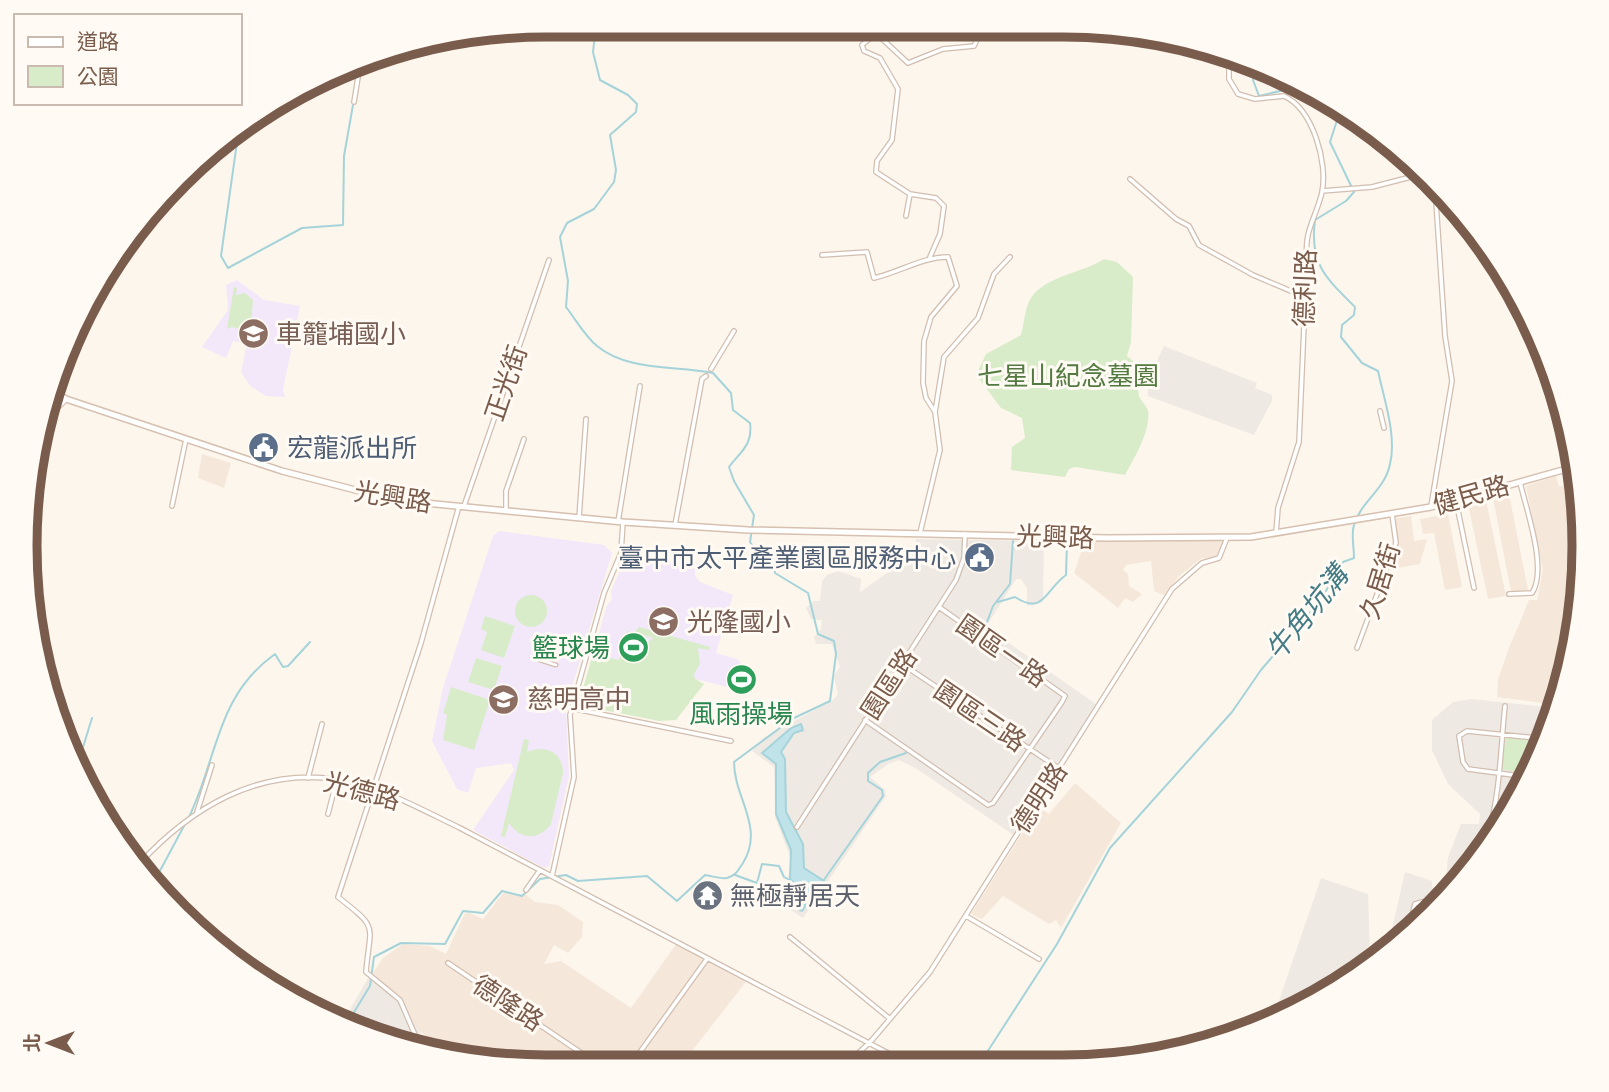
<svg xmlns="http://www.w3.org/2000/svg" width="1609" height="1092" font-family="Jost,'Noto Sans TC',sans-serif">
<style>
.residential{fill:#f5e8da}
.industrial{fill:#efe9e4}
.education{fill:#f3e8fa}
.green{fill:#d8ecc9}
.water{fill:#bfe3e8;stroke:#a5d3da;stroke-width:2}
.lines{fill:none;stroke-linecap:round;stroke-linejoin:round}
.stream{stroke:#a5d3da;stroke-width:2}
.pedestrian-casing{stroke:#d1beb0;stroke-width:5}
.minor-casing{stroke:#d1beb0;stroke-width:6}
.tertiary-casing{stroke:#d1beb0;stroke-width:7}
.secondary-casing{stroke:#d6c0b0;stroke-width:8}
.pedestrian{stroke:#fff;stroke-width:2.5}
.minor{stroke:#fff;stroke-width:3.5}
.tertiary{stroke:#fff;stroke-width:4.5}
.secondary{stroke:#fff;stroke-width:5}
.labels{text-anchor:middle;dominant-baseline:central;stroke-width:6;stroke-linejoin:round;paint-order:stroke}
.street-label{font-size:26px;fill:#7a5c4d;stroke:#fffaf3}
.education-label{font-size:26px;fill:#785e54;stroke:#fffaf3;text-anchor:start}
.park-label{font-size:26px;fill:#537a41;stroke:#fffaf3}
.service-label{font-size:26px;fill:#4e5e75;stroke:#fffaf3;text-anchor:start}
.leisure-label{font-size:26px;fill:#27864d;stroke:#fffaf3;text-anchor:end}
.worship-label{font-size:26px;fill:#5b616d;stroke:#fffaf3;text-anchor:start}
.water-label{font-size:28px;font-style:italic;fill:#437c86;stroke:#fffaf3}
.rim{fill:none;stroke:#7a5c4d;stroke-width:9}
</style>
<rect width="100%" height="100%" fill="#fdf6ec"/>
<path class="residential" d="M202,454L231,463L224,488L198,478Z
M1556,476L1559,486L1579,488L1584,546L1574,648L1557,705L1497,697L1498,679L1509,648L1529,600H1537L1543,570L1526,486Z
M1509,494L1528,590L1511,592L1493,498Z
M1486,500L1506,596L1488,599L1468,504Z
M1448,514L1462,587L1445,590L1434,533L1423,534L1420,519Z
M1411,516L1414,541L1427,539L1420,564L1391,569L1397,543L1393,519Z
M1222,540L1223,544L1216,558H1202L1180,575L1164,595L1154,591L1151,561L1126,565L1123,570L1128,574L1129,586L1142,594L1133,602L1125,598L1118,608L1074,573L1085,541Z
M1075,783L1121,823L1061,928L1056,920L1049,924L1003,896L982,919L971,914L1039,807L1049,814Z
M503,893L526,895L535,902L558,905L583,922L582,937L568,953L554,945L544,964L561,961L631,1008L679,940L749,978L681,1065L546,1067L461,1059L416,1029L373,973L383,958L403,944L430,946L446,954L464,915L467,912L483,919Z"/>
<path class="industrial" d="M1164,346L1257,383L1255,388L1272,395V401L1254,435L1148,396L1147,382Z
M916,539L1044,541L1043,602L1027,606V588L1021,579H1016L986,627L1100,707L1015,836L917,769L899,760L888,764L870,777L885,790L886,796L803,918L789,909L782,899L792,862L775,817L774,767L752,751L763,738L833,700L838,694L834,676L840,667L832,644H816L814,637L821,629L822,620L811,619L806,608L813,601H820L822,581L827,575L838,571L861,579L860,592L911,556Z
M1471,699L1556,708L1545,746L1496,836L1431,915L1388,946L1405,872L1432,881V887L1445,893L1448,857L1461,824H1479L1480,814L1448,784L1432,750V720L1453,702Z
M1321,878L1368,894L1370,953L1376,955L1294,1014L1272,1021Z
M371,973L405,1005L432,1054L341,1025Z"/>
<path class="education" d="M237,280L264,300L300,306L283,390L285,397L266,396L250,386L241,372L247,343L233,341L226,358L202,347L228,310L226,285Z
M499,531L604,545L612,553L566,707L569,776L549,866L544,868L473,830L514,770L511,763L476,768L468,793L457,789L432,741L443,688L493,536Z
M625,559L695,563V576L700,582L733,595L716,653L737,659L752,674V693L593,654L607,605L612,600L611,591Z"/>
<path class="green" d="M1104,259L1117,262L1133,277L1131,342L1127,356L1136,363C1139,374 1137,386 1139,396C1141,401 1147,406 1148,411C1151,431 1134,458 1125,475L1075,467L1069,469L1065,477L1011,470L1012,447L1025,438L1022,418L1001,408L980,380L979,369L986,354L1021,335C1024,324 1025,307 1031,298C1045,276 1083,273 1104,259Z
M234,287L237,288L236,295L245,293L253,300L251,323L243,330L232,327L227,329Z
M515 611a16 16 0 1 1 32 0a16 16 0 1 1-32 0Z
M485,616L515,626L504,658L481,650L487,632L481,629Z
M639,627L710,647L709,650L698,648L700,664L694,674L695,679L704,684L676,720L659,721L578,705L593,654L619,660L627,631L647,637L645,645L653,638L635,632Z
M476,658L502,666L494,690L468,682Z
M451,687L490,700L474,750L443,740L447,715L443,713Z
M1506,737L1546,741L1530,774L1500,769Z
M524,739L529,740L527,752C545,744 563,752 563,773L551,824C539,841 520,840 509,823L505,837L501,836Z"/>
<path class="water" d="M801,724L803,730L794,733L781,752L785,759L786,812L803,844L804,868L824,881L800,910L792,905L786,894L795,884L790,879L791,850L776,814V764L762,753L791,728Z"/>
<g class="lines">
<path class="stream" d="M1256,69L1253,80L1259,96L1301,86
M239,128L221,256L228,268L302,228L343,225L344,156L353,105
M998,602L1015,597C1044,616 1045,590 1066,575L1067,541
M984,630L993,606L1010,584L1013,541
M76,770L92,718
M188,819C218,759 215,697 275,654L283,667L288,666L310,642
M735,875L757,883L762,864L779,866L784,877L793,882L784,893L788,903L802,911L883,796L882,790L868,781V773L880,762L906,753
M154,882L185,824
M345,1027L370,986L374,957L401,943L445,944L463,911L483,913L502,891L522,896L540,879L566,875L578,881L647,876L677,901L705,875C712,876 720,879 727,878C736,876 738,870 743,863C765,827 734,798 734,762L792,719L830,701L836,654L834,641L818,634L808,593L775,573L773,551L755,549L750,542L754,515L734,481L729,467C741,451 753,445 750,423L733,410L731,393L713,373C675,365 629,372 597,346C585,336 576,320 566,307L568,281L560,237L567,223L594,209L614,182L616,170L610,135L636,112L637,104L628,95L600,80L593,52L596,25
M982,1060L1057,944L1110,848L1232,712L1261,670L1320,601L1343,562L1354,558C1354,547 1351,534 1354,525C1361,501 1385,490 1390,464C1397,436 1384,399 1378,371L1362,363L1341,337L1342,325L1354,315L1355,307C1326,278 1309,264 1315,220L1346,201L1354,192L1330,142L1341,108"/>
<defs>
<path id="pedestrian" d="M540,660L556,665"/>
<path id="minor" d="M1229,59V79L1238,94L1255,99L1284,96C1313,109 1328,163 1322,192C1317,215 1304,231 1307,255L1299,442L1278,508L1276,533
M354,102L360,65
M1430,176L1436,202L1445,336L1452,381L1431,506
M1130,179L1176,219L1189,226L1199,245L1253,275L1305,297
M1322,191L1372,187L1426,173
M906,216L910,194
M822,255L867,252L874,278C900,272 922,257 948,257L957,286L931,317L924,341L923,383L926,398L935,412L940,450L920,533
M930,257L940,234L944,206L936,198L910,194L876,172L877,161L892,140L898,89L880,58L864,51L862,45L873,36H879L908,63L943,49L974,46L981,31
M711,369L734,331
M1380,411L1384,428
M935,412L944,357L978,318L994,274L1010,257
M1456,501L1474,588
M172,506L186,439
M464,506L549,260
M506,511V491L524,439
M579,518L586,419
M618,522L640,386
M675,525L702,379L706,376
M1509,594L1532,593C1548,569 1526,509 1520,482
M1357,648L1396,543L1392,514
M902,664L1057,767
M571,708L731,741
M865,720L988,805L993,803L1062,702L1065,696L939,607
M1528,777L1468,769L1463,762L1459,736L1467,731L1547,739
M308,778L322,724
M197,812L212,765
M328,814L337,779
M797,827L956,580L964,558L965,534
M120,835L217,947
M140,863C191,808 257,768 335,779C379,785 420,809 460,828L905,1062
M552,876L574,777L570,715L604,593L621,553L623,522
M1463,877C1467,857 1483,848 1489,830C1500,796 1501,742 1505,706
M526,890L540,870
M966,916L1039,959
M1407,933L1415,904L1426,901L1439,906
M790,937L889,1018
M448,963L602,1067
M409,1047L417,1041
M422,1051L400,1000L366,972C370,923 380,930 338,897L421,643L459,506
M848,1063L872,1040L930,972L1172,589L1202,563L1219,558L1227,538
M630,1066L707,959"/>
<path id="tertiary" d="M45,419L66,399"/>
<path id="secondary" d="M52,391L66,399L282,471L394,500L623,522L748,530L1108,538L1251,537L1431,507L1577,466"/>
</defs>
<use href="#pedestrian" class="pedestrian-casing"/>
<use href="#minor" class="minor-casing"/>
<use href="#tertiary" class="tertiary-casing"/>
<use href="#secondary" class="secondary-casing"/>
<use href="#pedestrian" class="pedestrian"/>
<use href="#minor" class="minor"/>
<use href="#tertiary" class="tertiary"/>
<use href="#secondary" class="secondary"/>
</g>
<defs>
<symbol id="school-disc" viewBox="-11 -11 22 22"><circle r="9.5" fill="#8d6e63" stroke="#fffaf3"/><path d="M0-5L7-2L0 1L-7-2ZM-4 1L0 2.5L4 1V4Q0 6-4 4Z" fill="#fff"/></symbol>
<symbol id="civic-disc" viewBox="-11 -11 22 22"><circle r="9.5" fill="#5c6f8a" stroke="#fffaf3"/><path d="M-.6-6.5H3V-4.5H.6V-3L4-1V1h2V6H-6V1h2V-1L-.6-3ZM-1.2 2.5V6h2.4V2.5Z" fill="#fff"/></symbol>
<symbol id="stadium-disc" viewBox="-11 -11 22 22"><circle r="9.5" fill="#2e9e5b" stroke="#fffaf3"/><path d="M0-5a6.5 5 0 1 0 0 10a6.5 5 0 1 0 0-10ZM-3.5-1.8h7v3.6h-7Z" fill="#fff"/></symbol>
<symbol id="temple-disc" viewBox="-11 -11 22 22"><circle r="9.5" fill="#6b7280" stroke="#fffaf3"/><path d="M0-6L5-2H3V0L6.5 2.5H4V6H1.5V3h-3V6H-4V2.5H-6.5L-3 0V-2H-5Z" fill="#fff"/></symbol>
</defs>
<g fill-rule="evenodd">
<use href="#school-disc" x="236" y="316" width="35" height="35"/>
<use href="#civic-disc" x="246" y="430" width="35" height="35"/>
<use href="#civic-disc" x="962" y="540" width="35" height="35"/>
<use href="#school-disc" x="646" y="604" width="35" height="35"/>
<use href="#stadium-disc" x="616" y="630" width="35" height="35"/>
<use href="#stadium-disc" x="724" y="662" width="35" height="35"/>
<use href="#school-disc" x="486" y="682" width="35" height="35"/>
<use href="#temple-disc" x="690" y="878" width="35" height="35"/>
</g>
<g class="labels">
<g class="street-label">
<text transform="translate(1305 288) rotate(-88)">德利路</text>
<text transform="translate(506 383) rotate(-71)">正光街</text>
<text transform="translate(1471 495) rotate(-16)">健民路</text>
<text transform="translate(393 497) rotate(9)">光興路</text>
<text transform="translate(1055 537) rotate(2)">光興路</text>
<text transform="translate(1380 581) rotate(-73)">久居街</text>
<text transform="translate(1002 651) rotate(35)">園區一路</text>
<text transform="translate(889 684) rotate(-57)">園區路</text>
<text transform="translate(980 716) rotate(34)">園區三路</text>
<text transform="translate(362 791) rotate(15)">光德路</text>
<text transform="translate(1039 798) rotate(-57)">德明路</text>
<text transform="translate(508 1003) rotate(33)">德隆路</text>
</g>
<g class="education-label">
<text x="276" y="334">車籠埔國小</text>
<text x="687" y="622">光隆國小</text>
<text x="527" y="699">慈明高中</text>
</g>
<g class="park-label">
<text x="1068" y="376">七星山紀念墓園</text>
</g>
<g class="service-label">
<text x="287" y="448">宏龍派出所</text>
<text x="956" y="558" text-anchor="end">臺中市太平產業園區服務中心</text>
</g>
<g class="leisure-label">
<text x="610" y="648">籃球場</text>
<text x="741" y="714" text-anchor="middle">風雨操場</text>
</g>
<g class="worship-label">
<text x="730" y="896">無極靜居天</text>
</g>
<g class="water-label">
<text transform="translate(1307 613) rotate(-51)">牛角坑溝</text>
</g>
</g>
<path d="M0 0H1609V1092H0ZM546 37H1063A509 509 0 0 1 1572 546V546A509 509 0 0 1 1063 1055H546A509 509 0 0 1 37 546V546A509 509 0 0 1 546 37Z" fill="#fffaf3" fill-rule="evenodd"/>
<path class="rim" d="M546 37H1063A509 509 0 0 1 1572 546V546A509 509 0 0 1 1063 1055H546A509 509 0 0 1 37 546V546A509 509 0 0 1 546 37Z"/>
<rect x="14" y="14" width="228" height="91" fill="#fffaf3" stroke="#cabbb1" stroke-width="2"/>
<rect x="28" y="37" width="35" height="10" fill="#ffffff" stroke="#cabbb1" stroke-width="2"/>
<text x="77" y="49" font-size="21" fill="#7a5c4d">道路</text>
<rect x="28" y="66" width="35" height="21" fill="#d8ecc9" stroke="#cabbb1" stroke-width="2"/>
<text x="77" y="84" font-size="21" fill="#7a5c4d">公園</text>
<g transform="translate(49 1043) rotate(270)" stroke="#fffaf3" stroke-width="5" paint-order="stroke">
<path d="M0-5L12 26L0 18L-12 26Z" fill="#7a5c4d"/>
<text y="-10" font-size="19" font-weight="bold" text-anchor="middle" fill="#7a5c4d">北</text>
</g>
</svg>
